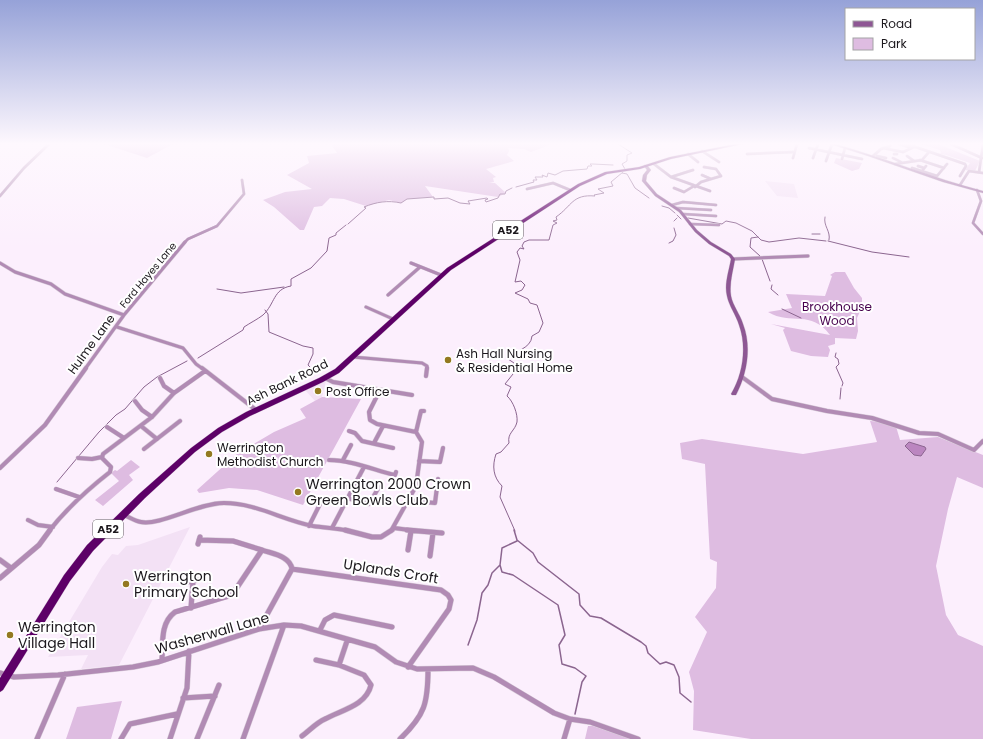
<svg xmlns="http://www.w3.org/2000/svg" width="983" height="739" font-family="Poppins,sans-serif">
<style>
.built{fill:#f3e1f5}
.green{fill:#debce1}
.water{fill:#bb86c0;stroke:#8b658f}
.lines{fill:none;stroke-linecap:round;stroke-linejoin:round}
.stream-far1{stroke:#8b658f;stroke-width:1}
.stream{stroke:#8b658f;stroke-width:1.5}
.street-far3-casing{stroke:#d8cdd9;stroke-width:3}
.street-far2-casing{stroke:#d8cdd9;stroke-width:4}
.street-far1-casing{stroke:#d8cdd9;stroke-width:5}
.street-casing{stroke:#d8cdd9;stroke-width:6}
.secondary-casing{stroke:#d8cdd9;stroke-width:1}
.highway-casing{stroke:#d8cdd9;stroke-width:1}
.street-far3{stroke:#b18bb4;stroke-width:2.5}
.street-far2{stroke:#b18bb4;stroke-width:3}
.street-far1{stroke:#b18bb4;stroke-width:4}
.street{stroke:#b18bb4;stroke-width:5}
.secondary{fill:#8e5794;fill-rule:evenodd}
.highway{fill:#5d0067;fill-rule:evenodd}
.poi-dot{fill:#937920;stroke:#fff;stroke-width:1.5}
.labels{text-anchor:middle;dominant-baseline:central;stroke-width:4;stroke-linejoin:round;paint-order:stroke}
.far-street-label{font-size:10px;fill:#1c181d;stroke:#fff}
.shield{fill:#fff;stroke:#605d61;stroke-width:1}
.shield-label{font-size:11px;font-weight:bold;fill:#1c181d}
.park-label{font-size:12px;fill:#46004d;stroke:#fff}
.street-label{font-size:12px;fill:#1c181d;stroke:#fff}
.poi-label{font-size:12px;fill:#1c181d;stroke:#fff;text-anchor:start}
.near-poi-label{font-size:14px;fill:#1c181d;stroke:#fff;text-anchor:start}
.near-street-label{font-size:14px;fill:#1c181d;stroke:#fff}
</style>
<rect width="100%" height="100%" fill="#fceffd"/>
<path class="built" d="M765,181L794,184L798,198L777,196Z
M326,381L322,397L315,401L305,390Z
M190,527L119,665L81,669L88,655L48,657L102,567L112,554L118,555L126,546L138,545Z"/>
<path class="green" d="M104,144H173L147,158Z
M331,144H552L531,152L524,149L508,148L509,151L507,155L514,161L486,169L496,177L493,178L494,182L489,183H495L506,193L498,197L425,186L433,197L407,199L401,203L389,200L366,206L344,199L330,198L322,206L314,207L304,230H300L274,207L263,200L285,192L312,189L287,175L309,163L307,156L337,153Z
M921,144H938L980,161L975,171L965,170L970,163L946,155L939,154L941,153L940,150Z
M836,158L862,163L859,169L852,171L834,163Z
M835,272H845L854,288L862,298V307L857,318L858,331L856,339L835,338V344L828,346L830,350L828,357L811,356L791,351L783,330L785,328L771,324L830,335C811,309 791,326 768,312L792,308L786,294L825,296L832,276L830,275Z
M322,397L361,399L303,505L257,490L229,488L199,493L197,490L238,453L274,432L306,418L300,409Z
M870,421L895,423L900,440L938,437L983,455V488L957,477L948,509L936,566L946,615L958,635L983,646V739H751L693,730L694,691L689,672L707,632L695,617L716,588L717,562L710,559L705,464L682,459L680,443L702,439L803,454L877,442Z
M131,460L140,467L129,475L133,480L103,506L95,500L119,481L111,473L115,470L117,471Z
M122,701L111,739H66L77,707Z
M588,726H593L631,739H585Z"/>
<path class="water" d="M909,442L925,447L926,449L921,456L914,455L905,446Z"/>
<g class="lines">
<path class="stream-far1" d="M618,144L632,153L627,155V161L622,164L625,169
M516,187L534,182L533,180H537L535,177H543L542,175L547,177L548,173L555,175L563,171L587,169L588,166H592L590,164H593L613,165
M662,206L669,208L675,213
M677,215L681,219
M825,217C823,226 831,231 829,240
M688,218L722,224L726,221L736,223L752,231L761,240L769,242L799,238L826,241
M674,221L677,218
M348,224L366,208L364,207C376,202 388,200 401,203L407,199L434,197V199L448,198L460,203L470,204L468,201L487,198L488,199L485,200L486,202L498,198L500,194H505L506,191L512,188
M812,234H820
M758,237L751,238L750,247L760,256
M828,241L872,252L909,257
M669,243L673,241L676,235L674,228
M762,259L770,281
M772,285L771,289L778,295
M217,289L241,293L284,287
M782,309L801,318
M265,310L268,314L269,332L303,346L313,348V354L308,365L310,367
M836,353L835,357L838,359L839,364L836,367L843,383L842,386
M198,358L243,330L244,327C250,323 258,319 263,315C275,304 273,289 291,286V279L311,268L327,251L329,238L336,235V233L346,225
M840,399L841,388
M57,482L99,432L116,415L125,409L144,387L157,377L187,361
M515,531L500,497L502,486C493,477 492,466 496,454L501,452L509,443C507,433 515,431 517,422C518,414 513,401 507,396L511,387L505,384L513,374L512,366L514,363L508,359C515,350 531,349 532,336L539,332L543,323L537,305L530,303L528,299L515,293L522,290L525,285L521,281L515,282L520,260L517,252L520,248L524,249L522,246L524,242L529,240H549L553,225L557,223L553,221L557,220L556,217C572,206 572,194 595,196L594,195L604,193L598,189L613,186L611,182L623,172L622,173L627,174L635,188L649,198"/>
<path class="stream" d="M514,530L517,540
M517,540L533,553L538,562L579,594L580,605L590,616L601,618L641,642L646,646L648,653L660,664L666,662L674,665L679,677L680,693L691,702
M500,565L502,572L513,575L558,605L565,635L559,645L562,664L575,668L586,676L582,682L575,714
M468,645L477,620L482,593L488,585L492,573L500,565L502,548L517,541"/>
<defs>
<path id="street-far3" d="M899,144L909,147
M907,144L965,164L966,166L960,176
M951,144L982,158
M809,148L862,159
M883,148L903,152L914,147
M702,151L719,162
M688,154L698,162
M747,154L793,152
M894,154H897
M873,156L881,149L890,146
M877,156L886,158
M907,156L914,161
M793,158L797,144
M813,158L818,144
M893,158L901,162
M842,159L845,148
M920,160L944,168
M826,161L832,144
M654,164L671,177L710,191
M895,164L922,160L929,152
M918,166L924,168
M912,168L937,176L947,164
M922,171L926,166
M979,172L983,145
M702,175L711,179
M671,177L693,170
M960,185L969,171L983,173
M695,187L701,182L721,176L716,169L704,167
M674,188L684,192L694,186
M527,189L553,183L570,190
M977,190L981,201L973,223L983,234
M0,196L24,168L49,144
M672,205L683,202L716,205
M676,208L711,210
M683,214L716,216
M690,224L719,225
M184,243L188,239L217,226L244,194L242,180"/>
<path id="street-far2" d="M733,259L808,256
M0,263L15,272L51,284L65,294L124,315
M411,263L441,275
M388,295L420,267
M366,307L393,319
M117,327L183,348L196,364L203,369
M353,357L422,363L427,366V369
M85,369L124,315L185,242"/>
<path id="street-far1" d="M202,368L256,410
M426,376L427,368
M742,377L772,399L827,411L872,418L919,433L938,434L974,450L983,441
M160,378L164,386L174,393
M325,378L333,382L412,395
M380,390L369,412L370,420L377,424L416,432L422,442L416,486L391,531
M135,401L142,410L152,417
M141,426L157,439
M107,427L124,438
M349,431L355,433L362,441L393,448
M416,432L421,411H424
M374,443L383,426
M144,449L180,421
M78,458L92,459L102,457
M329,460C351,460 374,470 395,475L396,472
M343,460L351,445
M419,461L440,462L443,448
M0,468L45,425L86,368
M327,483L352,488
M56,489L79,497
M347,498L369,504L379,487
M409,498L414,501L435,503L438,479
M124,515C129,517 135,521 141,522C160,526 198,503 224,503C256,503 282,520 313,526C325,528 337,528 349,531
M28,520L38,525L53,527
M309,526L321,502L319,499L313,498
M332,528L364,467
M394,528L417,531
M49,531C67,508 87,490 110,472L111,467L102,458L103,454L152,417L174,393L205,371"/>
<path id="street" d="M345,530L372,537H381L392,530
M407,530L442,533
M199,540L233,541L262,550
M198,544L200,537
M408,550L411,531
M430,556L433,533
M0,560L11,568
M292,569L441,590L448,595L451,600L449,609L408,667
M0,578L39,545L50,530
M187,582L197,580
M191,608L193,581
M320,630L325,620L334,615L392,627
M162,660C163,643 160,623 175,612L232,595L262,550C273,554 290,556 292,569L259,629
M316,660L339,665
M0,673L14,677L58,675L133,667L158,662L259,629L284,625L301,626L375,647L396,662L417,669L473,668L494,677L554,713L570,719L590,722L638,739
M183,698L215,696
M302,736C309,731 316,723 325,719C341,710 366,706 371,685L364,675L339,665L347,641
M37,739L65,674
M121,739L130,724L177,714
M170,739L187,688L189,651
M197,739L219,685
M243,739L284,625
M400,739C425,715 428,703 428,669
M564,739L570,719"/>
<path id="secondary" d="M830,144H835C885,158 933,178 983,191V193L943,182L868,156Z
M645,165H647L651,170L647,175L646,181L657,194L681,210L697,230L711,242L731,254L735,259C733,271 729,284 731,296C733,306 740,314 743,324C752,347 747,374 736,395H732L731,394C743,374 747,347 739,325C736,315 729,306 727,296C724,284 729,271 731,259L729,256L709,244L695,232L679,212L655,196L642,181L643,175L647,170L644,166Z"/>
<path id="highway" d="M735,144H743L671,159L640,169L607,174L580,186L451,270L339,373L323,382L250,416L222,432L195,452L145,498L93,551L70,581L3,690L0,692V678L64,575L87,545L139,494L191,448L218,428L246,412L319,378L335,369L447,268L578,184L605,172L639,167L670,157Z"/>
</defs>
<use href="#street-far3" class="street-far3-casing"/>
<use href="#street-far2" class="street-far2-casing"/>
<use href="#street-far1" class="street-far1-casing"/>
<use href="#street" class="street-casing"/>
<use href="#secondary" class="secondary-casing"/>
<use href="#highway" class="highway-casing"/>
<use href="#street-far3" class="street-far3"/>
<use href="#street-far2" class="street-far2"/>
<use href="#street-far1" class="street-far1"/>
<use href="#street" class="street"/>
<use href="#secondary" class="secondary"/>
<use href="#highway" class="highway"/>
</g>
<linearGradient id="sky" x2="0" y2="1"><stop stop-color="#96a2d8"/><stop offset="0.58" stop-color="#fef8fe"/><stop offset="1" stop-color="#fef8fe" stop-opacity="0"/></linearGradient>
<rect width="983" height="248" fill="url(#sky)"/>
<g class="poi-dot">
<circle cx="448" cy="360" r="4"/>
<circle cx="318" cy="391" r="4"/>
<circle cx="209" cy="454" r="4"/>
<circle cx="298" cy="492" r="4"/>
<circle cx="126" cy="584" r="4"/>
<circle cx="10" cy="635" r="4"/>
</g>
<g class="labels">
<g class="far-street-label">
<text transform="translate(148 275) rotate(-50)">Ford Hayes Lane</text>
</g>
<g class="shield">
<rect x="493" y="221" width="30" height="18" rx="3"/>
<rect x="93" y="520" width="30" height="18" rx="3"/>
</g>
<g class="shield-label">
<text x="508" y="230">A52</text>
<text x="108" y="529">A52</text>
</g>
<g class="park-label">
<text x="837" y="306">Brookhouse<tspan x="837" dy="14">Wood</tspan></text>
</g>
<g class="street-label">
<text transform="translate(91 344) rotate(-54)">Hulme Lane</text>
<text transform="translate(287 382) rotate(-26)">Ash Bank Road</text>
</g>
<g class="poi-label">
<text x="456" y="353">Ash Hall Nursing<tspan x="456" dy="14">&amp; Residential Home</tspan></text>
<text x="326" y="391">Post Office</text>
<text x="217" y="447">Werrington<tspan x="217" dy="14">Methodist Church</tspan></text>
</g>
<g class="near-poi-label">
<text x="306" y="484">Werrington 2000 Crown<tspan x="306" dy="16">Green Bowls Club</tspan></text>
<text x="134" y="576">Werrington<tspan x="134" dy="16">Primary School</tspan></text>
<text x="18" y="627">Werrington<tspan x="18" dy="16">Village Hall</tspan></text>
</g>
<g class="near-street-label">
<text transform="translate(391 571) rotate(9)">Uplands Croft</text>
<text transform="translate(212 633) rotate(-16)">Washerwall Lane</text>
</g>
</g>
<rect x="845" y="8" width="130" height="52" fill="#ffffff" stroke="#a4a3a5"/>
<rect x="853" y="21" width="20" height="6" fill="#8e5794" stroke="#a4a3a5"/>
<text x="881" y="28" font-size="12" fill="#1c181d">Road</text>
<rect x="853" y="38" width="20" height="12" fill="#debce1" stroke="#a4a3a5"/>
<text x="881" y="48" font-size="12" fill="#1c181d">Park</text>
</svg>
